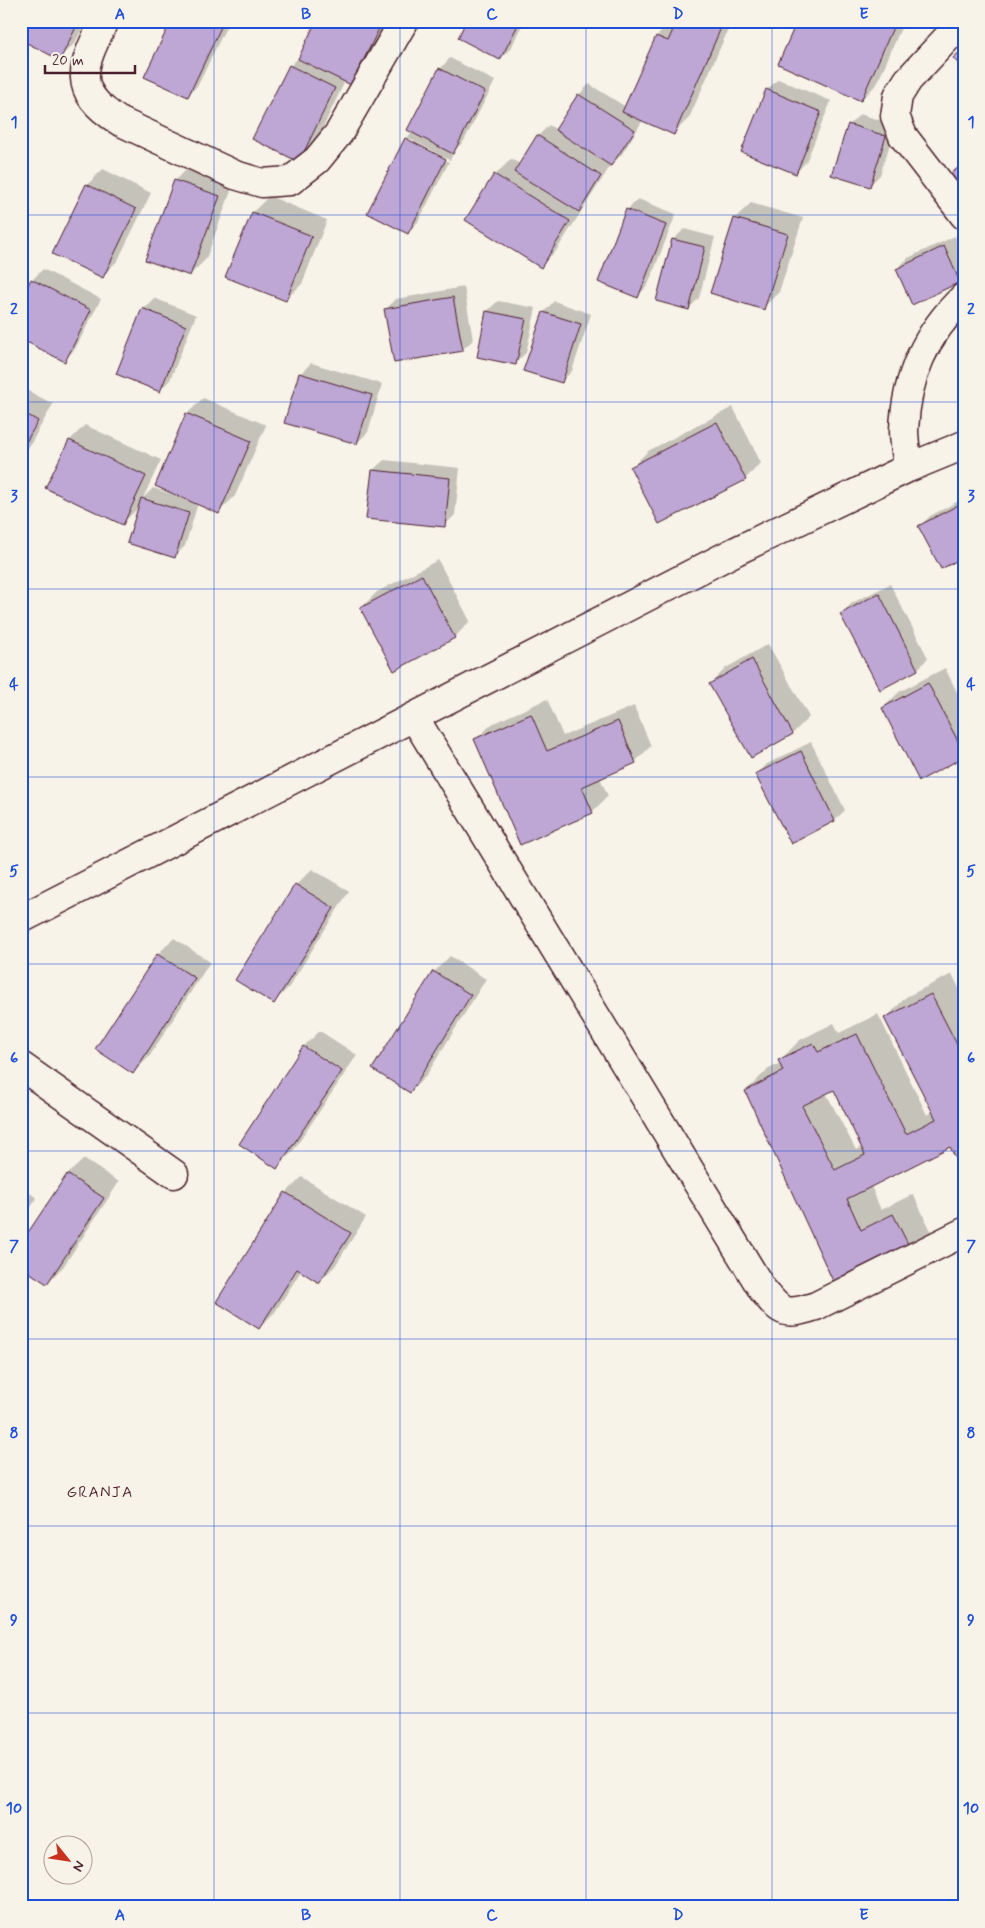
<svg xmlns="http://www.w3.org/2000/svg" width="985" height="1928" font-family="Mynerve,sans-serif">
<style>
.shadow{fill:#0003;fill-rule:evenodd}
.building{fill:#bea6d5;stroke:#4a1f2b;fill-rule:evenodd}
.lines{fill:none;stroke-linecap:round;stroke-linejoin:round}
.minor-casing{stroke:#4a1f2b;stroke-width:31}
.minor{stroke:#f7f3e8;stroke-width:28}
.grid{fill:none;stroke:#1d4ed8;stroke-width:1;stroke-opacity:0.55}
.labels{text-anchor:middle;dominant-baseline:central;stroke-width:4;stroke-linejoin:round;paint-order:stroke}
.neighbourhood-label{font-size:16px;letter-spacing:1px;fill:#4a1f2b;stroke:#f7f3e8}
.neatline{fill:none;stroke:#1d4ed8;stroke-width:2}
.grid-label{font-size:16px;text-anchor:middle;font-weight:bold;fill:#1d4ed8}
</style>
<rect width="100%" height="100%" fill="#f7f3e8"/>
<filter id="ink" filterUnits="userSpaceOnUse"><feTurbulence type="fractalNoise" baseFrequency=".02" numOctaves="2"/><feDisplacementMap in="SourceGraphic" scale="10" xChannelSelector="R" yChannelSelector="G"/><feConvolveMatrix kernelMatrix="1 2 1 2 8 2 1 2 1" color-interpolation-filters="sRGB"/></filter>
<g filter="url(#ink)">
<path class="shadow" d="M21,21H86L75,43L59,58Z
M172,21H229L198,85L187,96Z
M318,21H390L367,68L351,84L345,81L315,144L299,160L290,66L301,55Z
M468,21H524L511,48L500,59Z
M672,21H732L689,118L673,134L643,120L622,154L611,165L556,251L540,266L467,220L495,175L511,159L520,164L538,136L549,125L557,130L579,95L589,84L626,107L657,36Z
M799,21H904L877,84L861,100Z
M450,58L495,81L464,141L455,150L450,160L408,138V141L449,162L418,222L408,232L406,139L413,131L440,69Z
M778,79L831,101L806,162L796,173L767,90Z
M860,114L896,125L880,175L869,186L849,125Z
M964,161V194L950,175Z
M191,165L235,180L206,259L190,275L175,181Z
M103,169L151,193L118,260L103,276L87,185Z
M269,196L327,220L302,284L286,299L227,277L253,212Z
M638,199L676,214L648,285L638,296L627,210Z
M751,203L803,218L779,292L763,308L735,218Z
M684,229L715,237L699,298L688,309L673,240Z
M955,236L964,256V277L960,281L913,303L897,269L908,258Z
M43,269L101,299L75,349L64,360L32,280Z
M464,287L473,340L462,350L386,309L396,299Z
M154,298L196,315L170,380L160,390L143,309Z
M498,301L536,308L526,353L515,363L487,311Z
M554,301L591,314L572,371L561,382L544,312Z
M311,363L382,384L368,432L357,443L300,374Z
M21,387L53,404L21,461Z
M203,398L266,425L235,496L219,512L198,503L185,546L175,556L140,506L123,523L70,440L85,425L161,460L143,498L153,488L177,496L187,414Z
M733,407L761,463L745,479L632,467L648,451Z
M384,460L460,468L455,515L444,526L373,470Z
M964,498V556L920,526L930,516Z
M438,560L470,621L455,637L394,669L361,608L377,592Z
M890,584L928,658L918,669L880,688L841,614L852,603Z
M768,644L809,717L793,733L751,757L710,684L726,668Z
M945,668L964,706V756L883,708L899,692Z
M547,699L563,736L634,706L651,746L635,762L600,778L608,796L592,812L476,739L492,724Z
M811,742L845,810L835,820L757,775L767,764Z
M312,869L349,891L289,987L273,1003L237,980L296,885Z
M174,938L210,962L149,1057L133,1073L97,1049L158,954Z
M450,956L486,979L426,1076L410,1092L434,972Z
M952,974L964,998V1172L950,1145L871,1186L881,1210L913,1194L933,1235L839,1292L746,1091L767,1070L781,1063L779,1061L800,1040L834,1023L839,1033L878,1014L927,1115L933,1111L886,1018L906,997ZM834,1088L863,1146L856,1150L826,1093Z
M320,1031L357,1055L293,1151L277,1167L241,1143L304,1046Z
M21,1092L27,1095L21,1104Z
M84,1159L119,1182L63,1267L47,1283L21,1245L68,1174Z
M302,1177L366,1217L335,1266L319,1282L301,1271L275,1312L259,1328L286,1193Z
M21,1187L37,1198L21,1222Z"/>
<path class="building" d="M21,21H79L60,60L21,40Z
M171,21H215L222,25L188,97L144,77Z
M316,21H383L351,85L298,59Z
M466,21H520L500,60L458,38Z
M677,21H724L674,135L622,112L656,36L668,41Z
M797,21H891L895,23L861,101L778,64Z
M964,48V70L953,58Z
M289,65L335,88L299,162L252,139Z
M439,68L485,92L453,154L407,130Z
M766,89L821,112L796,174L741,152Z
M578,94L635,130L611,166L555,130Z
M848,124L886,136L870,187L831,175Z
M537,135L601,176L579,212L514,172Z
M405,138L446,159L408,234L367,213Z
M964,164V196L948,175Z
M494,174L570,221L541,268L465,220Z
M174,180L220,196L190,276L145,260Z
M86,184L136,209L103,278L52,254Z
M626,209L666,225L638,298L598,282Z
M252,212L312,236L286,301L225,277Z
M734,218L788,234L764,310L710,293Z
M672,239L705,247L689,310L656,301Z
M944,246L960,282L912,305L896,269Z
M31,279L91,310L65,362L21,339V299Z
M453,297L463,351L394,363L384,309Z
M142,308L186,326L160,392L116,374Z
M486,311L526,319L516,365L477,357Z
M543,312L581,324L562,383L523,371Z
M299,373L372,395L357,444L284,423Z
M21,411L38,421L21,451Z
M186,413L251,441L219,514L155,486Z
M717,422L746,480L659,524L630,467Z
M69,440L146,476L123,525L45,488Z
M372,470L450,478L445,527L366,519Z
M141,498L189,513L175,558L127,543Z
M964,502V557L941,569L918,526Z
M422,575L455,638L394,671L360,608Z
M879,593L918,670L880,690L840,614Z
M752,659L793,734L751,758L709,684Z
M928,683L964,753V757L919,781L882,708Z
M531,714L547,751L618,721L636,763L582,787L593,813L520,845L474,739Z
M801,751L835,821L791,844L755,774Z
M295,884L334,908L274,1004L235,980Z
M157,954L195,978L133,1074L95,1049Z
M433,971L471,995L410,1093L372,1069Z
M931,994L964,1058V1175L950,1147L847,1199L861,1230L893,1214L914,1256L839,1294L745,1091L783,1071L778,1060L813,1043L818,1052L857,1034L906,1134L936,1119L884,1018ZM834,1090L865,1155L835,1170L802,1106Z
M303,1046L342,1071L277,1169L239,1144Z
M67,1174L104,1198L47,1284L21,1267V1243Z
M285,1192L351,1233L319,1283L297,1269L259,1329L216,1302Z"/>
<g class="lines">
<defs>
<path id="minor" d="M104,21C82,67 70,90 119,121L235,175L262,183L290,181L317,160L339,133L404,21
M963,21L908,80L898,96L895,116L903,136L964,215
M908,468C907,456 904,443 904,430C906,377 925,334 964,297
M414,717L762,1289C782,1314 785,1316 816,1306L964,1232
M21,919L736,551L908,468L964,445
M21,1066L174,1174"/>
</defs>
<use href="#minor" class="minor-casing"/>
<use href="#minor" class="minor"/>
</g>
</g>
<path class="grid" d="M214,21V1907M400,21V1907M586,21V1907M772,21V1907M21,215H964M21,402H964M21,589H964M21,777H964M21,964H964M21,1151H964M21,1339H964M21,1526H964M21,1713H964"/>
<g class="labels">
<g class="neighbourhood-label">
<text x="100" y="1492">GRANJA</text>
</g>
</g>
<rect width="985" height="1928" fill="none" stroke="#f7f3e8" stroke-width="55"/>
<g transform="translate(68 1860) rotate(120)"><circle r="24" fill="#f7f3e8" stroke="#b29e9c"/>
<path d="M0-4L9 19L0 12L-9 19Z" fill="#c8321e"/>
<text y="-8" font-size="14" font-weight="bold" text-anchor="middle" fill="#4a1f2b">N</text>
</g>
<path d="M45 65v8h90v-8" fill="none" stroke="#4a1f2b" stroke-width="2.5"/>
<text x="52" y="65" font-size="15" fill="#4a1f2b" stroke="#f7f3e8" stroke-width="4" paint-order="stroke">20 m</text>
<rect x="28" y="28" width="930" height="1872" class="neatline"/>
<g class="grid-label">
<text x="120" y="19">A</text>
<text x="306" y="19">B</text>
<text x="492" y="19">C</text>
<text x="678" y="19">D</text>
<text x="864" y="19">E</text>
<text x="14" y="127">1</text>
<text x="971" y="127">1</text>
<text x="14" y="314">2</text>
<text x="971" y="314">2</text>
<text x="14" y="501">3</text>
<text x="971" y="501">3</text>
<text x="14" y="689">4</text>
<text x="971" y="689">4</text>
<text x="14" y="876">5</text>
<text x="971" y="876">5</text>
<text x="14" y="1063">6</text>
<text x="971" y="1063">6</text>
<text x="14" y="1251">7</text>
<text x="971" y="1251">7</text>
<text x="14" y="1438">8</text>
<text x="971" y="1438">8</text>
<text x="14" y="1625">9</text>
<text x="971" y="1625">9</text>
<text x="14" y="1813">10</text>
<text x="971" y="1813">10</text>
<text x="120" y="1920">A</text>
<text x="306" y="1920">B</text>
<text x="492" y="1920">C</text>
<text x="678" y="1920">D</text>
<text x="864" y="1920">E</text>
</g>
</svg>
